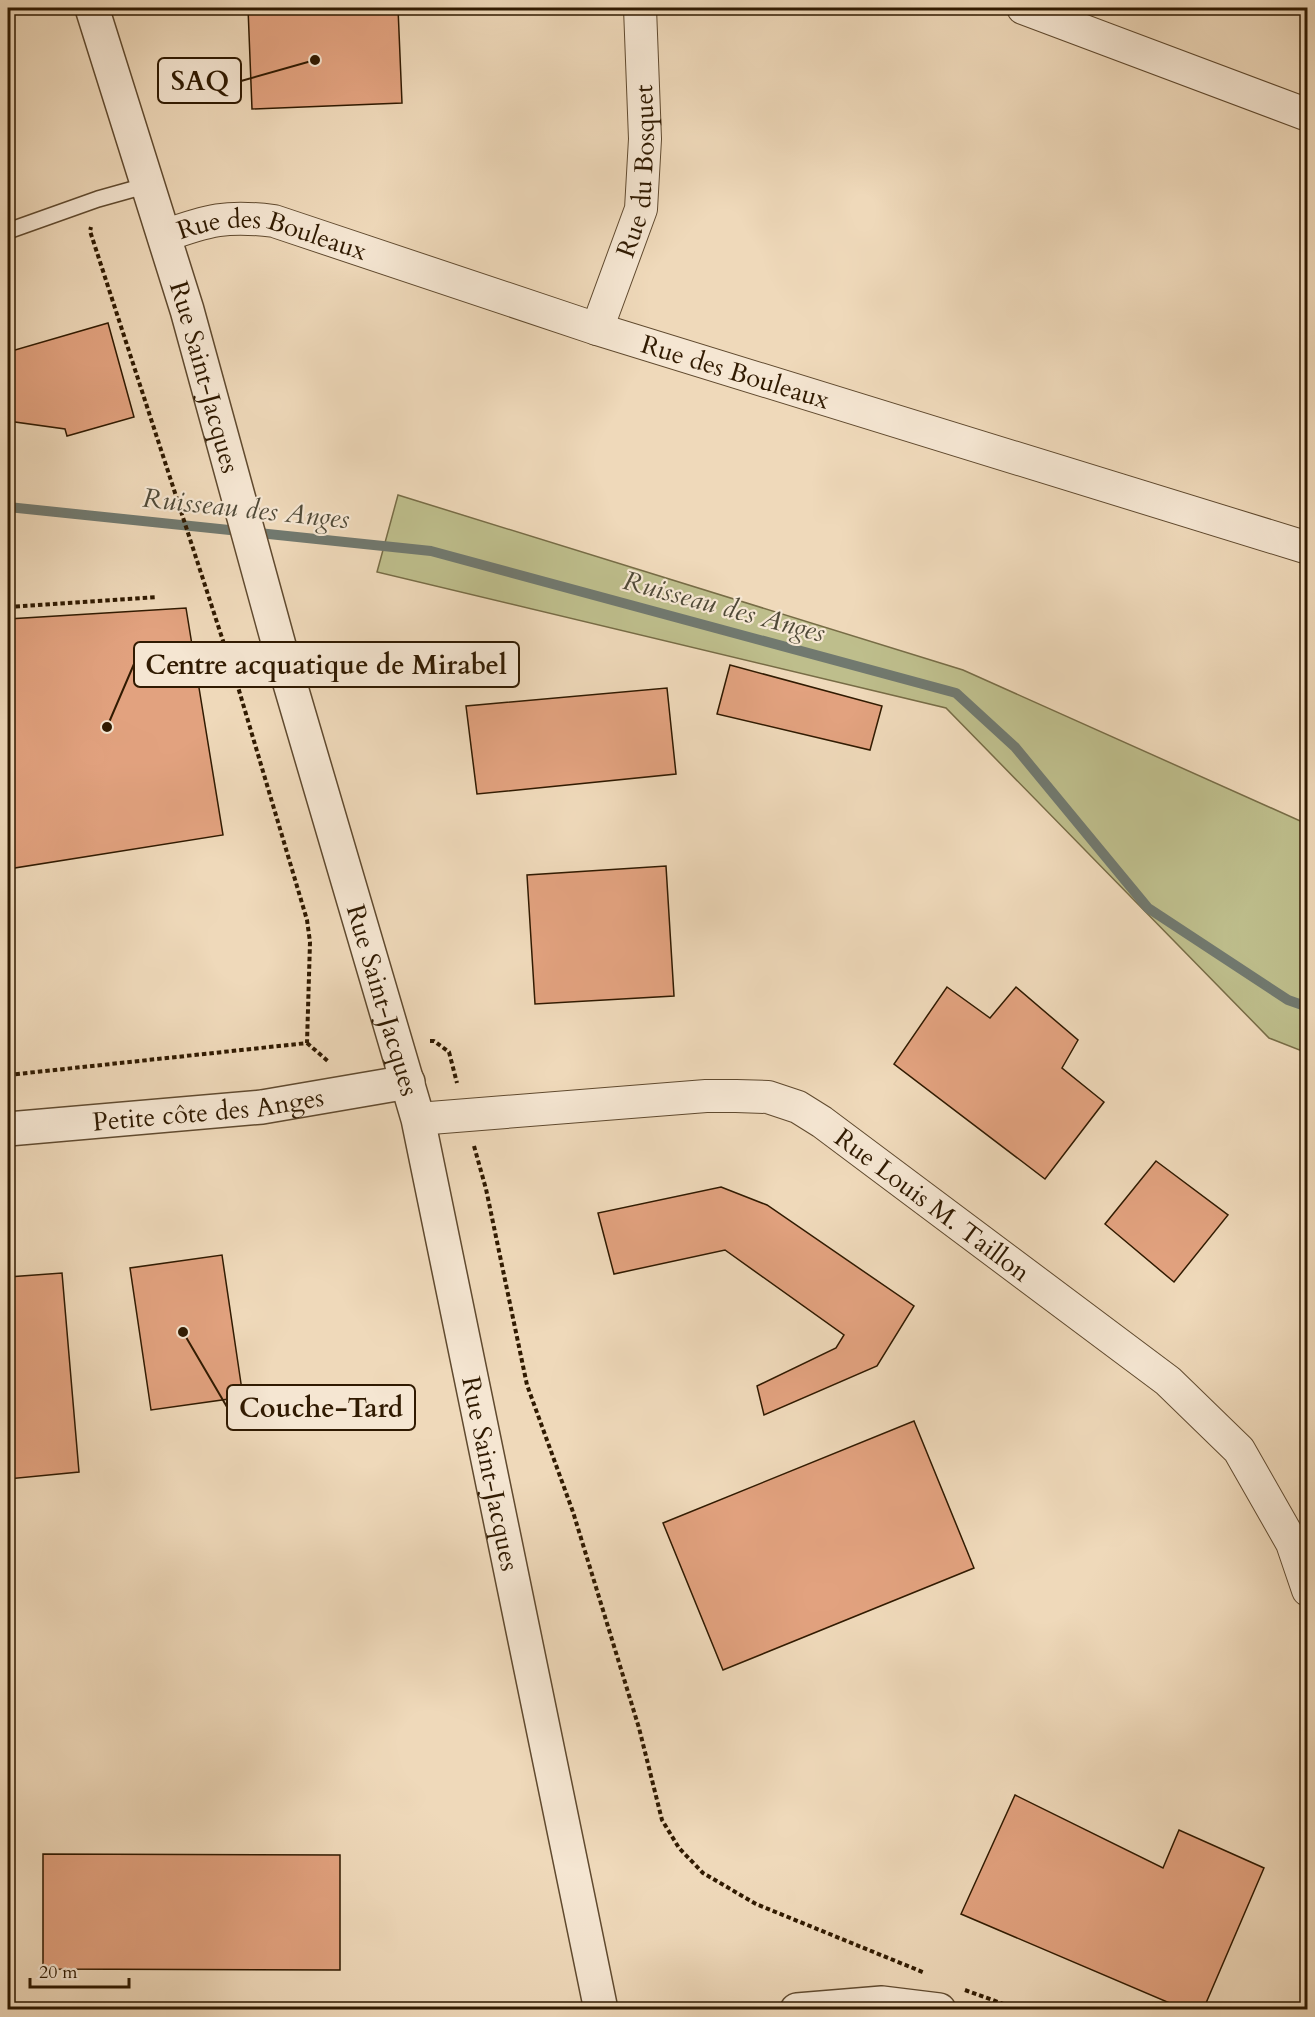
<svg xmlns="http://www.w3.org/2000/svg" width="1315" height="2017" font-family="Cardo,serif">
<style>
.green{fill:#bebe8c;stroke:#776c46;stroke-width:1.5}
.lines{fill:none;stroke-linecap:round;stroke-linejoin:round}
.stream{stroke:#71796f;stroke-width:10}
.building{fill:#e2a27f;stroke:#301a01;stroke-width:1.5}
.service-casing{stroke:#604a2f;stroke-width:18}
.minor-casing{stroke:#604a2f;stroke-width:34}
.tertiary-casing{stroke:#604a2f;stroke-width:36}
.path{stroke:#301a01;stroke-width:4;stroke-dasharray:4.5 3;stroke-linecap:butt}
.service{stroke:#f5e6d2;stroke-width:15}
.minor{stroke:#f5e6d2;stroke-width:32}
.tertiary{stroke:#f5e6d2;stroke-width:33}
.labels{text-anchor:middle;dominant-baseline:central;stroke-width:4.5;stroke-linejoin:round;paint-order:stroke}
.street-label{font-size:26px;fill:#301a01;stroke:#f5e6d2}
.water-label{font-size:27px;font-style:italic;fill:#504a38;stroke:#f5e6d2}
.leader{fill:none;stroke:#301a01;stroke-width:2}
.callout-dot{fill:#301a01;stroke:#f5e6d2;stroke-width:2}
.callout{fill:#f5e6d2;stroke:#301a01;stroke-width:2}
.callout-label{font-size:27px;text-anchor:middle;font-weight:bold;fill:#301a01}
</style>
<rect width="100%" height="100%" fill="#efd9ba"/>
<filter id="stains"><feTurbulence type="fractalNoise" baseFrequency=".00333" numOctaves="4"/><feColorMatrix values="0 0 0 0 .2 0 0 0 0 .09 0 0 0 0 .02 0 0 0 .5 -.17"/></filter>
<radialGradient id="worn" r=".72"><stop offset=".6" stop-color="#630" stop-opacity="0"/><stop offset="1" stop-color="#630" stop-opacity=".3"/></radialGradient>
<path class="green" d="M398,495L963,670L1307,824V1053L1269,1038L946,708L377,572Z"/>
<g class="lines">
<path class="stream" d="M8,507L431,551L956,693L1015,747L1148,908L1288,1000L1308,1007"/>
</g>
<path class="building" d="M248,8H398L402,103L252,109Z
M108,323L134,417L67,436L65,429L8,421V352Z
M186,608L223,835L8,869V619Z
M730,665L882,706L870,750L717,714Z
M667,688L676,774L477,794L466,706Z
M666,866L674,996L535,1004L527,875Z
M947,987L990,1018L1016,987L1078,1040L1062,1068L1104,1102L1045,1179L894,1064Z
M1156,1161L1228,1215L1174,1282L1105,1224Z
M721,1187L767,1205L914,1306L877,1366L764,1415L757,1386L836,1348L844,1335L725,1250L614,1274L598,1213Z
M222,1255L243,1397L151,1410L130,1268Z
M62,1273L79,1472L8,1479V1277Z
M914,1421L974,1568L723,1670L663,1523Z
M1015,1795L1163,1868L1179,1830L1264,1868L1203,2010H1186L961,1914Z
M43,1854L340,1855V1970L43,1969Z"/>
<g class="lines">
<defs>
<path id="service" d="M8,231L98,199L148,185"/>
<g id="minor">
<path d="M1023,8L1308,115"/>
<path id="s1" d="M164,236C208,220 227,215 274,221L597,329L1308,548"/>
<path id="s2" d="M597,329L641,209L645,139L640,8"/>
<path id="s3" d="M418,1119L706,1096H736L768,1097L798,1107L822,1122L1168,1381L1239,1450L1292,1543L1308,1590"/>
</g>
<g id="tertiary">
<path id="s4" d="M92,8L187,310L283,660L418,1119L601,2010"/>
<path id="s5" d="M8,1129L262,1107L408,1082"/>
<path d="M797,2010L882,2003L939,2010"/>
</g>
</defs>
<use href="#service" class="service-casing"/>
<use href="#minor" class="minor-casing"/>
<use href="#tertiary" class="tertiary-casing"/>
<path class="path" d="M8,607L157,597
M430,1041H434L449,1052L457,1083
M307,1043L329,1062
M8,1075L307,1043L310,942L307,920L238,687L90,231L91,227
M474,1146L486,1189L527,1385L573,1512L639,1728L662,1820L679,1848L703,1873L756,1904L925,1973
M965,1990L1020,2010"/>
<use href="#service" class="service"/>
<use href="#minor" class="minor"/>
<use href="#tertiary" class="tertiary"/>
</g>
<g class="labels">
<g class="street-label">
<text stroke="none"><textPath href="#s2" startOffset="165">Rue du Bosquet</textPath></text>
<text stroke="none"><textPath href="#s1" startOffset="112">Rue des Bouleaux</textPath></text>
<text stroke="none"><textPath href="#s1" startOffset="598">Rue des Bouleaux</textPath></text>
<text stroke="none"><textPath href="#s4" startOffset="386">Rue Saint-Jacques</textPath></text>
<text stroke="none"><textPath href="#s4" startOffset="1034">Rue Saint-Jacques</textPath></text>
<text stroke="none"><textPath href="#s5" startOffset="201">Petite côte des Anges</textPath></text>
<text stroke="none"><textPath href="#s3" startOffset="549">Rue Louis M. Taillon</textPath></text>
<text stroke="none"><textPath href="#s4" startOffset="1520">Rue Saint-Jacques</textPath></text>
</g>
<g class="water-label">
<text transform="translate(246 509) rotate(6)">Ruisseau des Anges</text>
<text transform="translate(724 607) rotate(15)">Ruisseau des Anges</text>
</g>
</g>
<path class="leader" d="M315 60L241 81M107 727L134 664M183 1332L227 1407"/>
<g class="callout-dot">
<circle cx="315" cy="60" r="6"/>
<circle cx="107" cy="727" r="6"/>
<circle cx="183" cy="1332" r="6"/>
</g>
<g class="callout">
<rect x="158" y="58" width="83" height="45" rx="6"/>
<rect x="134" y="642" width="385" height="45" rx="6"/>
<rect x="227" y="1385" width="188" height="45" rx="6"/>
</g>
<g class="callout-label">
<text x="200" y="90">SAQ</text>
<text x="326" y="674">Centre acquatique de Mirabel</text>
<text x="321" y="1417">Couche-Tard</text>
</g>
<rect width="1315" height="2017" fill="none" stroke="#efd9ba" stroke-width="30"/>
<rect x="9" y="9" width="1297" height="1999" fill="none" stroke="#301a01" stroke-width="3"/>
<rect x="15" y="15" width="1285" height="1987" fill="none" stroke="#301a01" stroke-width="1.5"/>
<path d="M30 1978v9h99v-9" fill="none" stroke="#301a01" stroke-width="3"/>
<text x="39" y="1978" font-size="18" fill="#301a01" stroke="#f5e6d2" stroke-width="4.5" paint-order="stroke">20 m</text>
<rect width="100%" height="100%" filter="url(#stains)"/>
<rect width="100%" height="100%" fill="url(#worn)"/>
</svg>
